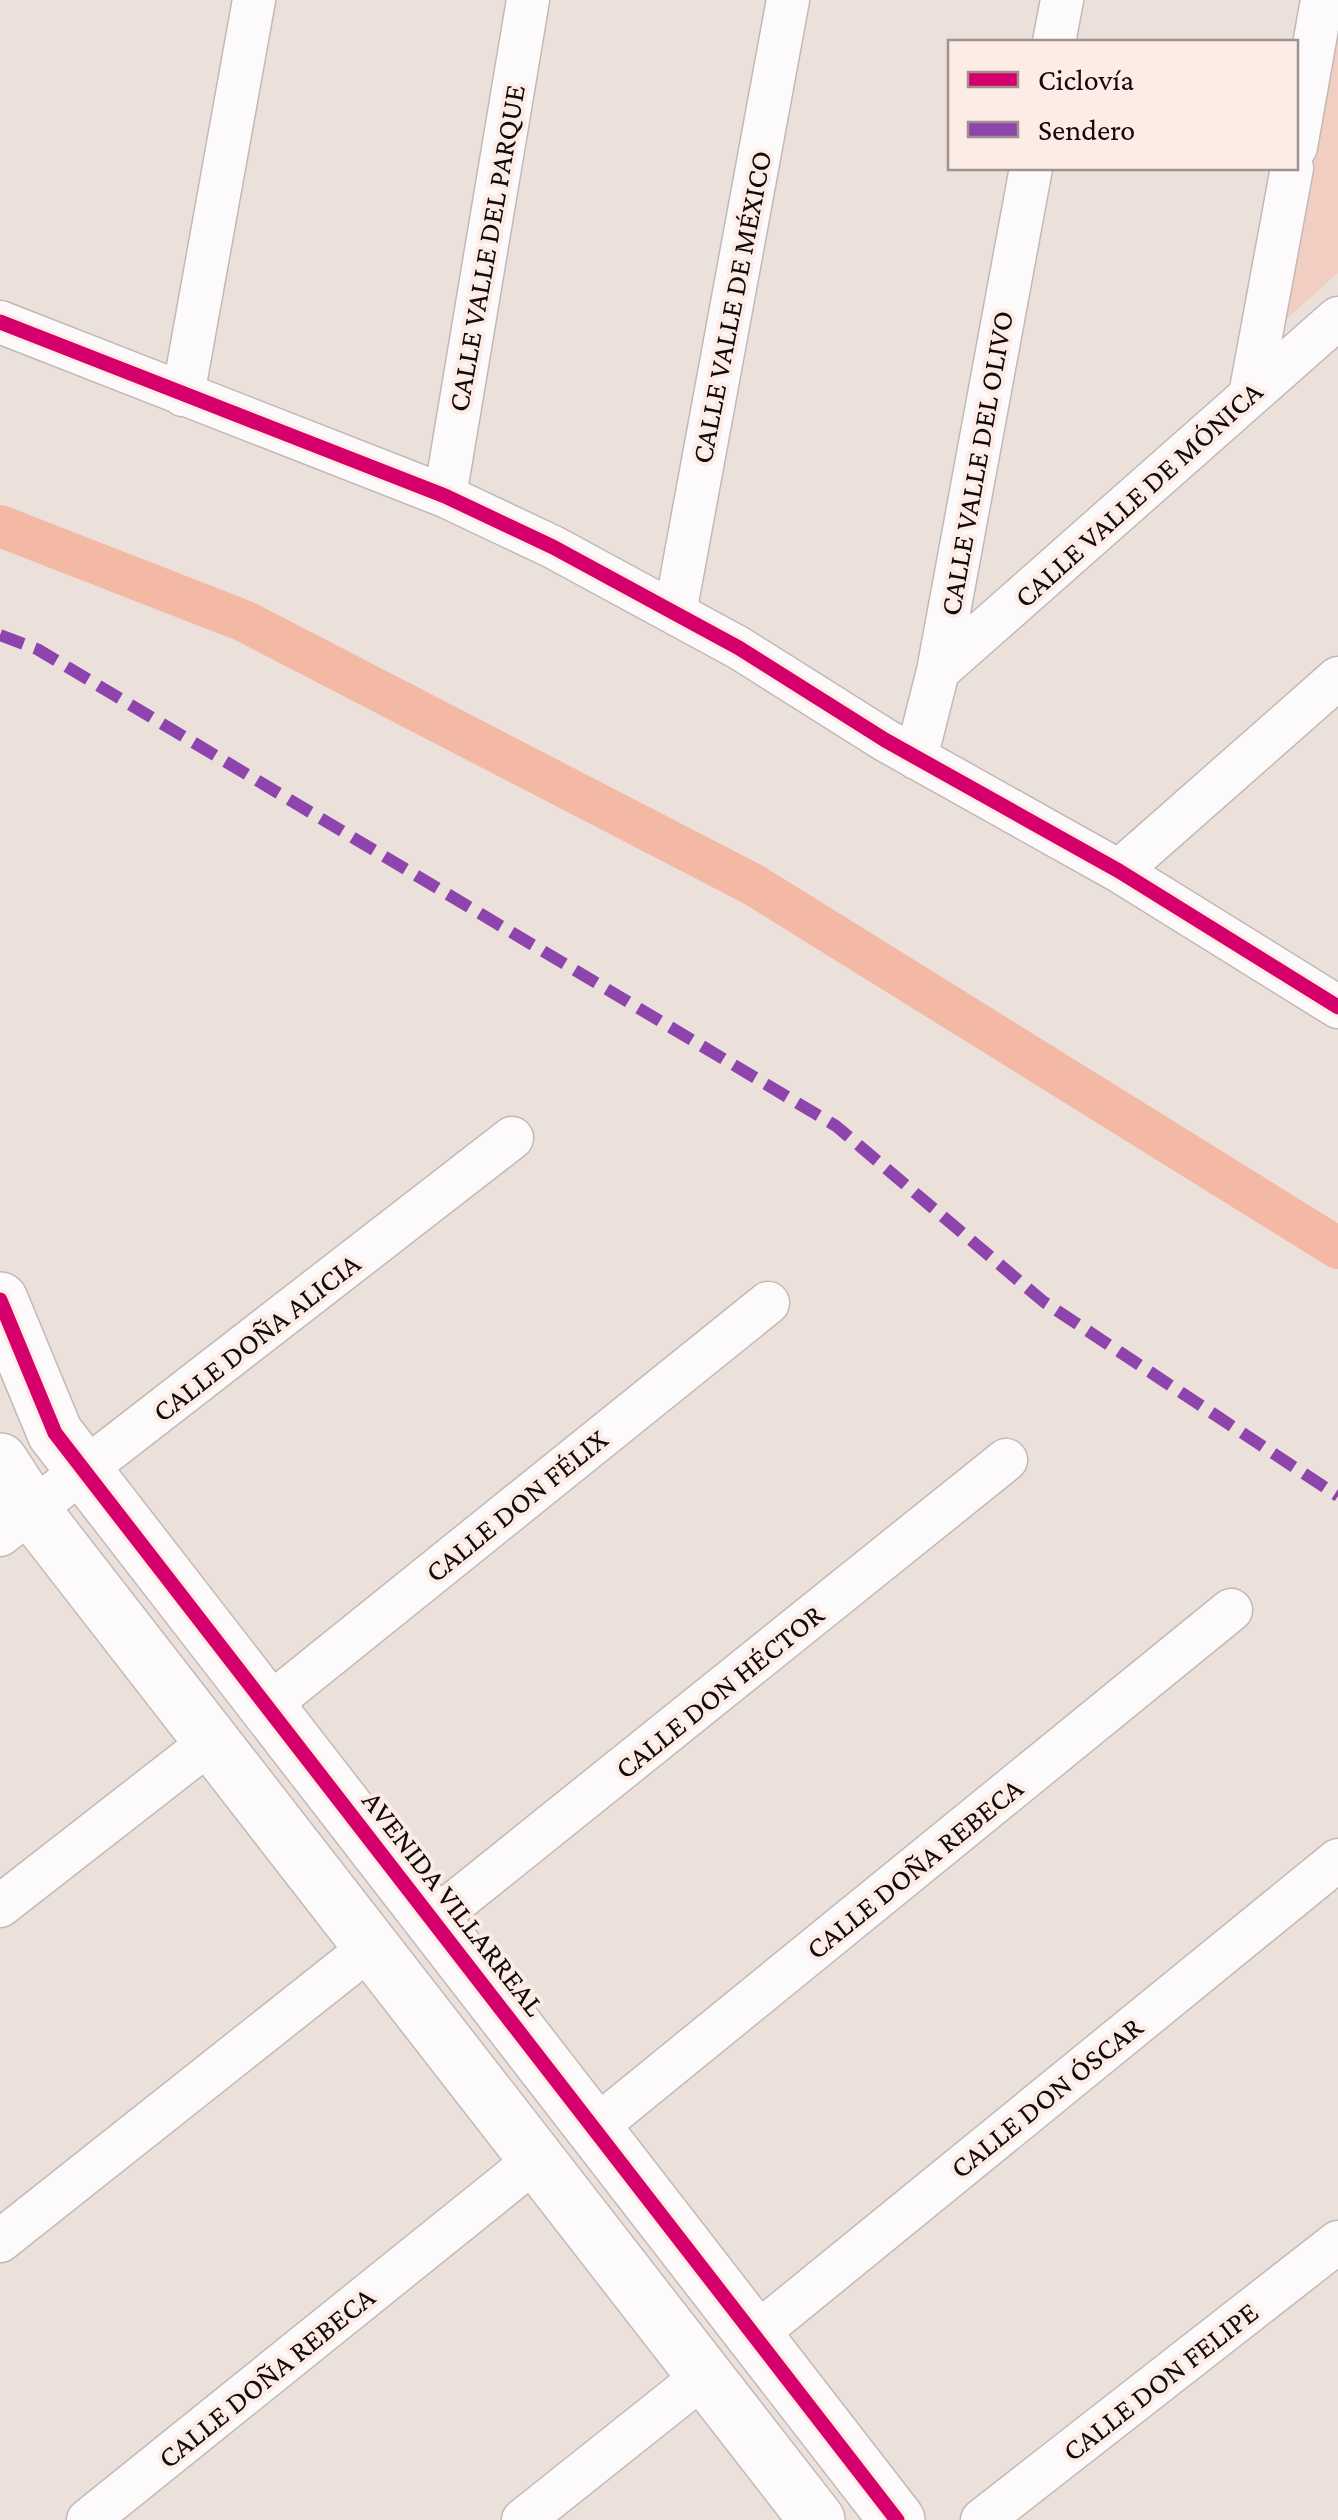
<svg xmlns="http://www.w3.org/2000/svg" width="1338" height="2520" font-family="'Crimson Pro',serif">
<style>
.green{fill:#f2cec2}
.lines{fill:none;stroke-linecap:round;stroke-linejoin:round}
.canal{stroke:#f4b9a5;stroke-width:42}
.minor-casing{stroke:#c2b9b6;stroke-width:45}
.tertiary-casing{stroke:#c2b9b6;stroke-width:58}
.minor{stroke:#fcfafa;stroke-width:42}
.tertiary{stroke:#fcfafa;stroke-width:55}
.quiet{stroke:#8e44ad;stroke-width:12;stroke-dasharray:25 12;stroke-linecap:butt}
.cycleway-casing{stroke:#fdebe5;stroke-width:21}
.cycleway{stroke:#d6006c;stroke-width:15}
.labels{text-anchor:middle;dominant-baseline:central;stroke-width:8;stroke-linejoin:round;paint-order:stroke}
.street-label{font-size:30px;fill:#110a08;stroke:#fdebe5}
</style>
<rect width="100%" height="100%" fill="#ece0db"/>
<path class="green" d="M1338,20V273L1272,332Z"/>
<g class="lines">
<path class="canal" d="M0,526L244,621L754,885L1338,1248"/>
<defs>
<path id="minor" d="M1054,42L1062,0
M1296,147L1322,0
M0,322L445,496L553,547L739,648L885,740L1119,871L1338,1007
M183,395L254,0
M1250,395L1292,168
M445,496L528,0
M675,613L788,0
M938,671L1338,318
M916,758L938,671L1031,168
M1119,871L1338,678
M0,1535L512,1138
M265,1708L768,1303
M0,1906L213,1740
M432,1921L1006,1460
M596,2127L1231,1610
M0,2241L371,1947
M755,2335L1338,1860
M88,2520L538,2158
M523,2520L705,2375
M982,2520L1338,2242"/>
<path id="tertiary" d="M0,1300L55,1433L897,2520
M0,1461L32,1510L817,2520"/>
</defs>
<use href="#minor" class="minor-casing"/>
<use href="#tertiary" class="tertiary-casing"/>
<use href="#minor" class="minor"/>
<use href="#tertiary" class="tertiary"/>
<path class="quiet" d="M0,635L37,649L836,1126L1044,1302L1338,1496"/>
<defs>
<path id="cycleway" d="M0,322L445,496L553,547L739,648L885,740L1119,871L1338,1007
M0,1300L55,1433L897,2520"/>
</defs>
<use href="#cycleway" class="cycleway-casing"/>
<use href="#cycleway" class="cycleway"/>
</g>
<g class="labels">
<g class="street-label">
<text transform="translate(486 248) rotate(-80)">CALLE VALLE DEL PARQUE</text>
<text transform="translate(731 307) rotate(-79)">CALLE VALLE DE MÉXICO</text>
<text transform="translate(976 463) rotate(-80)">CALLE VALLE DEL OLIVO</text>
<text transform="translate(1138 494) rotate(-42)">CALLE VALLE DE MÓNICA</text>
<text transform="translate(256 1337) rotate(-38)">CALLE DOÑA ALICIA</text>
<text transform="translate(516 1505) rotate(-39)">CALLE DON FÉLIX</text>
<text transform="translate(719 1691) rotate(-39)">CALLE DON HÉCTOR</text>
<text transform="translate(914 1868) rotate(-39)">CALLE DOÑA REBECA</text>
<text transform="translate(454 1903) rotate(52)">AVENIDA VILLARREAL</text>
<text transform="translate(1046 2097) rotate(-39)">CALLE DON ÓSCAR</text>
<text transform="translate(266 2377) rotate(-39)">CALLE DOÑA REBECA</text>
<text transform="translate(1160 2381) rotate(-38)">CALLE DON FELIPE</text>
</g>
</g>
<rect x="948" y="40" width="350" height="130" fill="#fdebe5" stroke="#9f918d" stroke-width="2.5"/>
<rect x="968" y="72" width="50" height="15" fill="#d6006c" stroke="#9f918d" stroke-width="2.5"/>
<text x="1038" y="90" font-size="30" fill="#110a08">Ciclovía</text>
<rect x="968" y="122" width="50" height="15" fill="#8e44ad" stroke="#9f918d" stroke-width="2.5"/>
<text x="1038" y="140" font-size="30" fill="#110a08">Sendero</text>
</svg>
